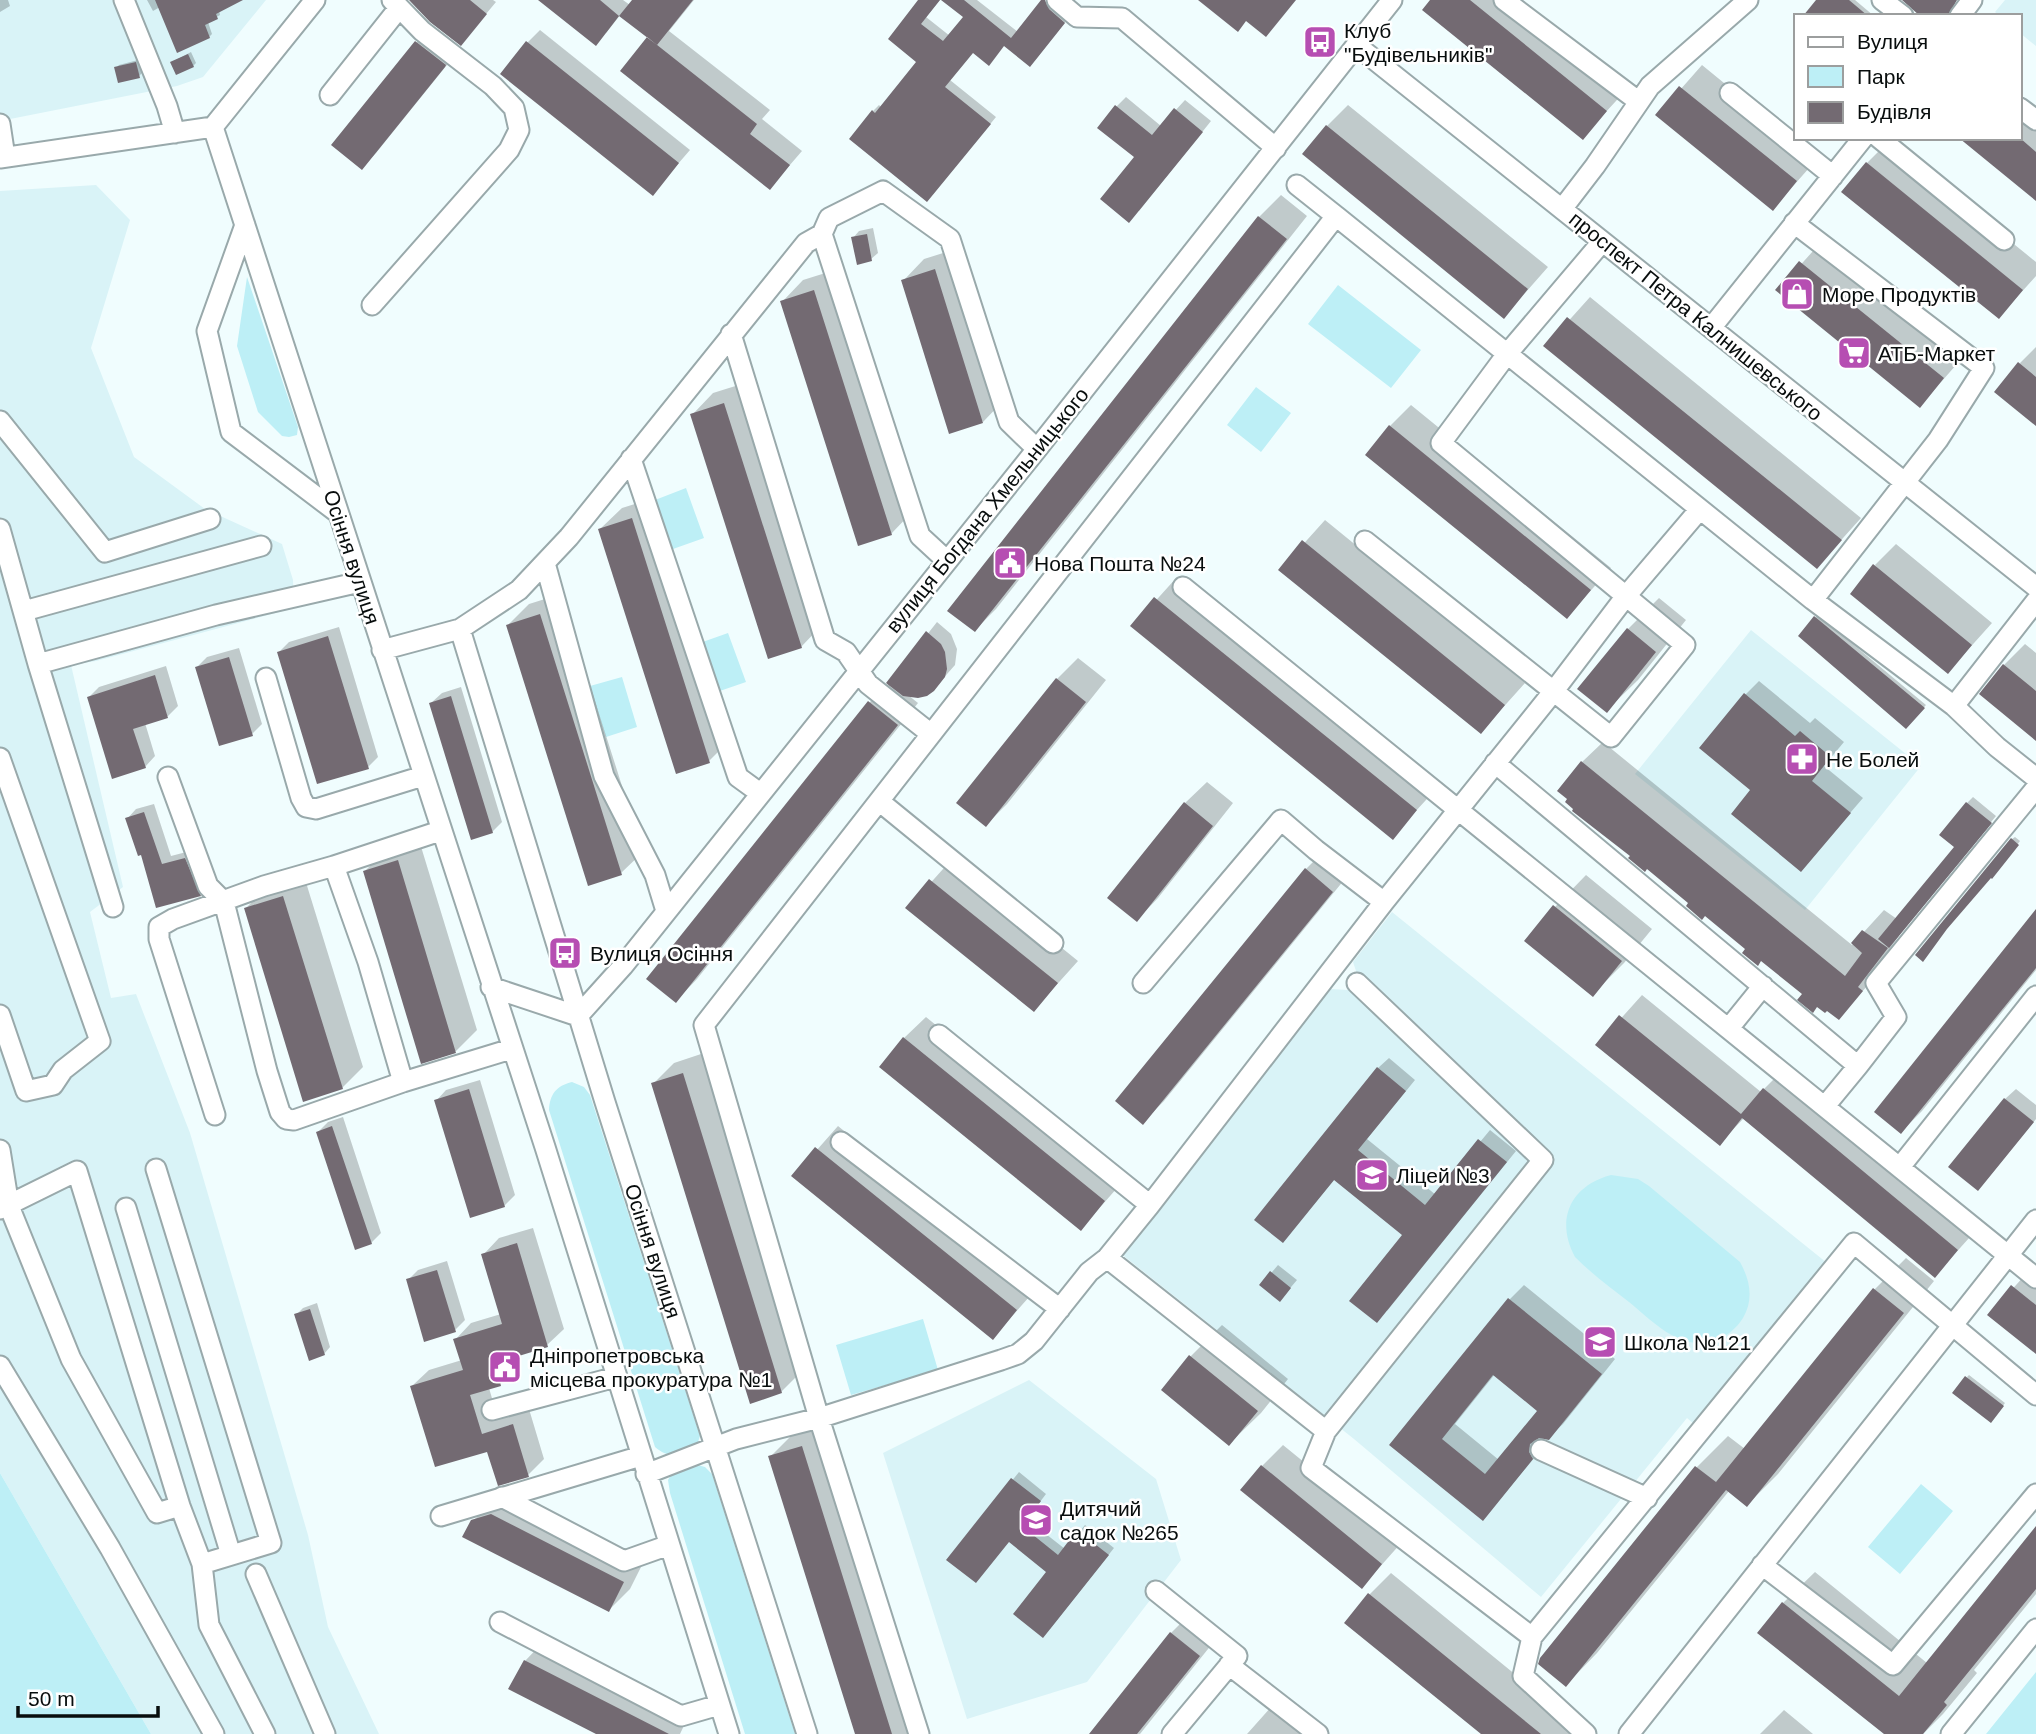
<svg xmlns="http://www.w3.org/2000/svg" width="2036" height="1734" font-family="Arial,sans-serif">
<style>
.built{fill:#d9f3f7}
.green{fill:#bdeff6}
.shadow{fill:#0003;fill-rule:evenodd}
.building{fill:#736a72;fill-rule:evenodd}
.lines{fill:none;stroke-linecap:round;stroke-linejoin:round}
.minor-casing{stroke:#99a9ab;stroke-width:23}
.minor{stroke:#fff;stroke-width:19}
.labels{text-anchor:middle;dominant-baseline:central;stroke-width:5;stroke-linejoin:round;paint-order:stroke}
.poi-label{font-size:21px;fill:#080d0d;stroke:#fff;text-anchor:start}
.street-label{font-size:21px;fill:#080d0d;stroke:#fff}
</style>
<rect width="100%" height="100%" fill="#f0fdfe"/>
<path class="built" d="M0,0H266L203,77L177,86L0,121Z
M2005,0H2036V46L2020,33V16H2000L1995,12Z
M96,185L130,220L91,348L134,457L205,509L282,544L293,580L294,608L96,661L71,665L123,887L90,912L111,998L136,994L190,1133L308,1535L328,1627L379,1734H151L0,1473V191Z
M1751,630L1921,766L1805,910L1635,774Z
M1392,912L1832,1267L1700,1429L1687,1418L1541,1597L1354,1439L1120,1253L1331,989L1348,990L1358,977L1353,962Z
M1029,1380L1156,1479L1181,1560L1087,1682L967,1719L883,1453Z"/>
<path class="green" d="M247,277L298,427L297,435L289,437L282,436L258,412L237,346Z
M1338,285L1421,350L1391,388L1308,324Z
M1256,387L1291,413L1261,452L1227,425Z
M686,488L704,538L673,549L655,500Z
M728,633L746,682L714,693L697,644Z
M622,677L637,727L606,737L590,686Z
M572,1082L584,1087L590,1095L700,1436L696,1448C679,1454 670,1460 655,1447L549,1110C550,1094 556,1086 572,1082Z
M1611,1175L1638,1179L1649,1186L1740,1262C1750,1280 1754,1299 1743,1318C1736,1329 1726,1337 1714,1341C1679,1351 1654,1322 1629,1302C1611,1288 1592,1274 1575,1257C1555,1220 1570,1186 1611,1175Z
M923,1319L938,1370L851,1395L836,1345Z
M694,1464L705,1467L712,1474L795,1734H745L670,1493L668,1480L674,1470Z
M0,1473L151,1734H0Z
M1921,1484L1953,1511L1900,1574L1868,1547Z
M2036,1672V1734H1986Z"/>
<path class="shadow" d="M0,0H8L10,6L0,12Z
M147,0H239L219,10L220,15L208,22L212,34L209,37L160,7L153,11Z
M411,0H493L496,2L461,44Z
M541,0H623L630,5L634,0H694L669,31L770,110L762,119L802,151L770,188L649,37L621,14L606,33Z
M921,0H940L926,17L950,36L965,17L943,0H977L1018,32L1049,0L1070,16L1036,59L1005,45L973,51L950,80L996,117L933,194L873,111L879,105L882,108L918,62Z
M1433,0H1518L1627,89L1582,138Z
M1818,0H1855L1874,16H1812Z
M431,28L459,50L376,153L362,167L417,42Z
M540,30L690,150L652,194L527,43Z
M191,52L196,63L193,66L172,62Z
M138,60L142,73L139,76L116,68L119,65Z
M1702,65L1817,159L1773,209L1658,115Z
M1126,97L1161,126L1185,100L1211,121L1139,211L1136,157L1116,107Z
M2020,100L2036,113V198L2020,138Z
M1348,105L1548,267L1504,317L1327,126Z
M1888,142L2036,262V276L1999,317L1867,163Z
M1281,195L1307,216L996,609L975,630L950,610L1259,217Z
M873,228L878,253L871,259L853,238L859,231Z
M1822,241L1964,356L1920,406L1778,290Z
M956,249L1004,400L983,422L903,281L924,259Z
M835,270L912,512L891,534L782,302L803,280Z
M1590,297L1861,518L1817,567L1546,346Z
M2036,347V424L2020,363Z
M745,383L822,625L801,647L692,415L713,393Z
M1411,405L1611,568L1567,617L1390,426Z
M654,498L730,740L709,761L600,529L622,508Z
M1325,520L1525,683L1481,732L1281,569Z
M1896,544L1992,623L1948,672L1875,565Z
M1177,577L1437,788L1392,837L1133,626Z
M561,594L643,852L621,873L508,625L529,604Z
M1659,598L1686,620L1638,680L1606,711L1628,629Z
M1818,615L1926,705L1906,727L1800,636Z
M937,622L951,634L957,649L955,665L933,690L908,695L918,703L697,979L676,1001L870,702L889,683Z
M339,627L378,757L368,767L279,652L289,642Z
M2025,644L2036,653V739L2004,665Z
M239,648L262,724L252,734L196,668L207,657Z
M1078,658L1106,680L1007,804L986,825L1057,679Z
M166,666L178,706L168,716L145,723L155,756L145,767L89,697L99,687Z
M1759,681L1810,723L1815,718L1844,742L1824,766L1863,798L1801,870L1753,790L1745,695Z
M461,687L502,822L492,832L431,703L442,693Z
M1603,742L1852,945L1884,910L1897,919L1956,847L1967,803L1973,797L1996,816L1906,926L1878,965L1882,969L1839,1018L1632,856L1582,762Z
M1207,782L1233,803L1158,898L1137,920L1109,898L1185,803Z
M154,804L171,856L194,850L209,885L200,894L143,852L127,819L136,809Z
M2015,837L2020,841L1995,874L2012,839Z
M419,840L477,1030L456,1051L422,1061L365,871L386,850Z
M1327,848L1353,869L1164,1101L1143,1122L1306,869Z
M952,859L1078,961L1034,1010L908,908Z
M1586,875L1652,929L1624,963L1593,994L1555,907Z
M304,876L363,1067L342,1088L246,908L267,887Z
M2036,912V970L1922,1111L1901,1132Z
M1642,995L1761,1092L1785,1068L1978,1228L1935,1276L1744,1118L1720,1143L1598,1044Z
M926,1017L1125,1179L1081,1229L904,1038Z
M704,1053L803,1370L781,1392L653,1084L674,1063Z
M1389,1058L1415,1080L1367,1139L1436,1195L1490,1130L1516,1151L1387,1311L1404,1235L1335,1179L1283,1241L1378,1068Z
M480,1080L515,1195L504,1206L436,1101L446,1090Z
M2016,1089L2036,1105V1119L1988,1178L2005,1099Z
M343,1117L381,1233L371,1243L318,1132L328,1122Z
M838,1126L1037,1288L993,1338L794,1176Z
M533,1228L564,1329L547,1345L518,1355L514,1361L517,1368L500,1384L489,1388L498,1419L529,1409L544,1459L528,1475L489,1449L412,1386L429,1370L462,1360L455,1340L471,1323L501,1314L483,1255L499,1238Z
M1906,1258L1934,1281L1778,1474L1747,1505L1729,1491L1597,1653L1566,1685L1541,1659L1697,1467L1728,1436L1745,1449L1875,1289Z
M447,1261L465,1320L455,1330L408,1280L418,1270Z
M1278,1265L1297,1280L1286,1293L1261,1285Z
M2034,1265L2036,1267V1352L1990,1314Z
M1524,1285L1615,1359L1563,1424L1548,1438L1542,1437L1546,1444L1483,1519L1392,1445L1510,1299ZM1495,1374L1539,1410L1499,1460L1455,1424Z
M317,1303L330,1347L324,1354L296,1315L303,1308Z
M1222,1325L1288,1379L1261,1413L1229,1444L1163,1390L1191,1356Z
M1969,1375L2005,1403L1993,1418L1967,1377Z
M823,1425L920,1734H857L770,1457L792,1435Z
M1283,1445L1402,1542L1362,1587L1262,1466Z
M1019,1472L1046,1494L1027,1519L1065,1549L1085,1525L1114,1548L1050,1629L1049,1571L1009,1540L949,1559Z
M513,1493L644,1561L630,1589L609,1610L473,1521L495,1499Z
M2036,1528V1594L1974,1670L1977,1673L1943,1714L1923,1734H1886L1783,1603L1815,1572L1927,1663Z
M1391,1573L1582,1729L1578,1734H1483L1369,1595Z
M1192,1612L1220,1634L1140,1734H1091L1171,1633Z
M546,1639L690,1713L680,1734H599L525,1661Z
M1272,1706L1306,1734H1247Z
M1784,1710L1813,1734H1760Z"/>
<path class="building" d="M155,0H243L216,14L218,19L205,25L210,38L177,53Z
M409,0H470L487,14L461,46L430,22Z
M538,0H600L619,16L596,46Z
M632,0H693L657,45L619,16Z
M918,0H940L921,24L943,41L963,17L941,0H964L1011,38L1041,0H1045L1049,9L1065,23L1030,67L1004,46L989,66L973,53L945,87L991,124L927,202L849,139L872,110L875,113L916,62L888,39Z
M1198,0H1296L1266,37L1246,21L1238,32Z
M1430,0H1470L1607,111L1583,140L1422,10Z
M1816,0H1849L1868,16H1803Z
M1902,0H1957L1948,16H1920Z
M647,37L757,124L750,134L790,165L770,190L620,71Z
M415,41L446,65L445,67L362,170L331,145Z
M526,41L679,163L653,196L500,74Z
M188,54L194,67L176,75L170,62Z
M136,62L140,78L118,83L114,67Z
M1679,86L1797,181L1773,211L1655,115Z
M1115,105L1152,135L1174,108L1203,132L1129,223L1100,199L1134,157L1097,128Z
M1326,125L1528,289L1504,319L1302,154Z
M1959,138H2020L2036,152V201Z
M1866,162L2023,290L1999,319L1841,192Z
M1258,216L1287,239L975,632L947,611Z
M867,234L872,261L857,265L851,237Z
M1799,261L1944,378L1920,408L1775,290Z
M935,269L983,423L949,434L901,280Z
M814,290L892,535L858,546L780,301Z
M1567,317L1842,540L1817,569L1543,346Z
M2018,362L2036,377V426L1994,392Z
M724,403L802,648L768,659L690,414Z
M1389,425L1591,590L1567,619L1365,455Z
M632,518L710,763L676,774L598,529Z
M1302,540L1505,705L1481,734L1278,570Z
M1873,564L1972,645L1948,674L1850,594Z
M1154,597L1417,810L1393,840L1130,626Z
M540,614L622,875L588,886L506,625Z
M1814,616L1925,708L1906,729L1798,636Z
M1627,628L1656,652L1607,713L1577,689Z
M926,631L941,644L945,652L947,669L945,677L934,691L927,696L918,698L903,696L886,683Z
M328,636L369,769L317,784L277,652Z
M229,657L253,736L219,746L195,667Z
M2003,664L2036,691V741L1979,694Z
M155,675L168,718L133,729L146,768L112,779L87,697Z
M1056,678L1086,702L986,827L956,803Z
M1744,693L1795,736L1800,731L1831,757L1812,781L1851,813L1801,872L1731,814L1750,790L1699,748Z
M451,696L493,833L471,840L429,703Z
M868,701L898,725L676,1003L646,979Z
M1581,761L1845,976L1862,953L1851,943L1862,930L1888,948L1858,987L1863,991L1839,1020L1827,1011L1825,1013L1817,1007L1813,1013L1797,1000L1802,994L1761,961L1758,966L1742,953L1745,949L1705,916L1702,920L1686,906L1688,903L1647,869L1645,872L1628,858L1630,856L1572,811L1573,809L1565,802L1567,799L1557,791Z
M1184,802L1213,826L1137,922L1107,898Z
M1966,802L1992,823L1889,948L1878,939L1954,847L1939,835Z
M144,812L162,864L185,858L201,896L156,908L141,855L138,856L125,818Z
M2011,838L2019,845L1992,879L1991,878L1947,929L1923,962L1915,955Z
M398,860L456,1053L421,1064L363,871Z
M1305,868L1333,892L1143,1125L1115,1101Z
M929,879L1058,983L1034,1012L905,908Z
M283,896L343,1089L303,1102L244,908Z
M1553,905L1622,961L1593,997L1524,941Z
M2036,909V968L1901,1134L1874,1112Z
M1619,1015L1741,1114L1763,1088L1958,1250L1935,1278L1742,1118L1720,1146L1595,1045Z
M903,1037L1105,1201L1081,1231L879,1067Z
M1377,1067L1406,1091L1358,1150L1425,1205L1478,1139L1507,1162L1377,1323L1349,1301L1402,1235L1334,1180L1283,1243L1254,1220Z
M683,1073L782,1393L750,1404L651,1083Z
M469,1089L505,1207L470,1218L434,1100Z
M2004,1098L2034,1122L1978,1191L1948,1167Z
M332,1126L372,1244L355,1250L316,1132Z
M815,1147L1017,1310L993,1340L791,1176Z
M517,1243L548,1347L509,1359L499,1378L501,1386L470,1395L482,1434L513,1424L529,1477L498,1486L487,1452L435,1467L410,1386L463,1370L453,1339L502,1324L481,1254Z
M437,1270L456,1332L424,1342L406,1279Z
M1270,1271L1291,1288L1280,1302L1259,1285Z
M2011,1285L2036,1305V1354L1987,1315Z
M1873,1288L1904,1313L1747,1507L1726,1490L1566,1687L1538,1664L1540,1658L1695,1466L1716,1482Z
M1508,1298L1602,1374L1549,1440L1539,1438L1530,1444L1529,1452L1533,1459L1483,1521L1389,1445ZM1493,1375L1537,1411L1485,1474L1442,1439Z
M310,1309L325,1355L309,1361L294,1314Z
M1189,1355L1258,1411L1229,1446L1161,1390Z
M1965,1376L2004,1406L1991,1423L1952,1393Z
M802,1446L871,1667L892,1734H855L768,1456Z
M1261,1465L1382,1564L1362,1589L1240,1490Z
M1011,1478L1041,1501L1022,1526L1058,1555L1077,1530L1109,1555L1043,1638L1013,1614L1046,1572L1009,1542L976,1583L946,1560Z
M491,1514L624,1582L609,1612L462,1537L471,1520Z
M2036,1526V1589L1944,1702L1947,1705L1923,1734H1884L1757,1633L1782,1602L1899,1696Z
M1368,1593L1541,1734H1481L1344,1623Z
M1170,1632L1200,1656L1137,1734H1089Z
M524,1660L669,1734H596L508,1689Z"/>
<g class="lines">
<defs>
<path id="minor" d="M124,0L167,106L175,133
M1057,0L1077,17L1122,18L1276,148
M1504,0L1638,101
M1882,0L1903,16
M1960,16L1972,0
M1356,45L2036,587
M1730,93L1833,176
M330,95L399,8
M2020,108L2036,120
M0,124L5,157
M213,127L545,1147L729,1734
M1879,138L2004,240
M0,158L213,127L315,0
M1562,209L1595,166L1650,86L1748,0
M1336,216L1813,600L1954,706L1997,747L2036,778
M1794,223L1984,368L1938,440L1813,600
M245,225L207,331L231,432L338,513
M822,234L920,536L946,560
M372,305L509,150L519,130L514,108L493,86L422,31L392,0
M1711,328L1863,138
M731,334L825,640L846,652L868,684L931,734
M0,421L105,552L210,519
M631,459L738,777L760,793
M0,529L38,664L113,907
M1365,541L1611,737L1685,645L1441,443L1507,354L1602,242
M545,563L604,776L655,875L666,911
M1183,587L2036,1278
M24,611L261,546
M460,629L605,1102L807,1734
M382,650L460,629L519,590L569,537L806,243L822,234L829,218L883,191L950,239L1009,422L1037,449
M38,664L216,615L360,582
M266,678L301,798L306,807L316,809L423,776
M1954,706L2036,601
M0,758L100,1041L63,1070L53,1085L26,1091L0,1015
M1495,763L1858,1066L1896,1017L1876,983L2036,788
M168,777L208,886L224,902L267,1071L280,1112L286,1119L294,1120L403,1082L511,1049
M879,801L1053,943
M1143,983L1281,820L1316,850L1384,902
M491,987L578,1016
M578,1016L623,966L1037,449L1392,0
M1729,1028L1763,986
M939,1035L1150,1205
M403,1082L368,962L334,866L440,831
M1825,1106L1858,1066
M215,1115L159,939V927L173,919L264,886L334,866
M841,1142L1060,1309
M0,1150L9,1206L71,1359L157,1513L180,1506
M1900,1167L2036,996
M156,1169L271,1543L202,1564
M126,1208L231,1555
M0,1209L77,1171L180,1506L202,1564L209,1625L265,1734
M1107,1258L1326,1431L1311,1468L1532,1637L1523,1676L1586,1734
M0,1366L110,1548L214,1734
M492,1410L616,1377
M1326,1431L1543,1160L1357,983
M1541,1450L1647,1498
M646,1474L736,1439L819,1418L1001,1360L1018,1354L1034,1341L1089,1272L1107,1258L1150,1205L1384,902L1553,692L1626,596L1700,509
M502,1497L624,1561L669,1545
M441,1516L641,1456
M1762,1565L1893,1665L2036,1494
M256,1574L325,1734
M1156,1591L1237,1656L1172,1734
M500,1622L681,1716L719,1705
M1532,1637L1854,1243L2036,1395
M1229,1665L1318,1734
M919,1734L819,1418L704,1025L1336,216L1297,185
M1629,1734L2036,1220
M1951,1734L2036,1629"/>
</defs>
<use href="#minor" class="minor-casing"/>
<use href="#minor" class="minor"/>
</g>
<defs>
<symbol id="bus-square" viewBox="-11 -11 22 22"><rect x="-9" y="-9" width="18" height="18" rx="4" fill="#b64eb2" stroke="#fff"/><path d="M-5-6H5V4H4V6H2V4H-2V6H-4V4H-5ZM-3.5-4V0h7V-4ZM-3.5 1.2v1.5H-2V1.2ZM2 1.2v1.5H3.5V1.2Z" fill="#fff"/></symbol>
<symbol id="shop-square" viewBox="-11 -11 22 22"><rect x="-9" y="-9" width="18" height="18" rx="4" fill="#b64eb2" stroke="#fff"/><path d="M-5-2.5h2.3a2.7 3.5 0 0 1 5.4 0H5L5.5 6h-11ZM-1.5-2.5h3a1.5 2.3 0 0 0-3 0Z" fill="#fff"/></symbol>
<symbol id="supermarket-square" viewBox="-11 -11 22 22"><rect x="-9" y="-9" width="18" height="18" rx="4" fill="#b64eb2" stroke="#fff"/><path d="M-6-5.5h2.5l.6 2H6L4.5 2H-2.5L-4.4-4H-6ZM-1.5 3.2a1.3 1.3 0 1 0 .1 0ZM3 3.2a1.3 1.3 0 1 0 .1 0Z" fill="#fff"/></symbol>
<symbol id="civic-square" viewBox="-11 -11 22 22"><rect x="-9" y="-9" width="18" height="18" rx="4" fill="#b64eb2" stroke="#fff"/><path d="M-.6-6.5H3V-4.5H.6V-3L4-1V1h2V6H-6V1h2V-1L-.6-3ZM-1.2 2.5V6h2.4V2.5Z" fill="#fff"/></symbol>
<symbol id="pharmacy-square" viewBox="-11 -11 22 22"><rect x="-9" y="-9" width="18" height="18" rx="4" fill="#b64eb2" stroke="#fff"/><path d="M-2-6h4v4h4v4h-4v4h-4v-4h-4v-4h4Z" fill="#fff"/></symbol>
<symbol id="school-square" viewBox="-11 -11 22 22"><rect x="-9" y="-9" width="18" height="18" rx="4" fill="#b64eb2" stroke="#fff"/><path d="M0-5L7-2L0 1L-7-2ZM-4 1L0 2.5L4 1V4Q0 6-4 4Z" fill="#fff"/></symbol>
</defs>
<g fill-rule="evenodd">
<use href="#bus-square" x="1301" y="23" width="38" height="38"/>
<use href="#shop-square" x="1778" y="275" width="38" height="38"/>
<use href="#supermarket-square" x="1835" y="334" width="38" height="38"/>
<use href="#civic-square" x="991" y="544" width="38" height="38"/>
<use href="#pharmacy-square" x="1783" y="740" width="38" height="38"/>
<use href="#bus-square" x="546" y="934" width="38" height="38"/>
<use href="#school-square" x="1353" y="1156" width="38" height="38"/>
<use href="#school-square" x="1581" y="1323" width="38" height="38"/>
<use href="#civic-square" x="486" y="1348" width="38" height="38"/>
<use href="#school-square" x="1017" y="1501" width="38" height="38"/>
</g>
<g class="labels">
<g class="poi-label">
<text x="1344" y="30">Клуб<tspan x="1344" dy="24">"Будівельників"</tspan></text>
<text x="1822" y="294">Море Продуктiв</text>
<text x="1878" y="353">АТБ-Маркет</text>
<text x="1034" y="563">Нова Пошта №24</text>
<text x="1826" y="759">Не Болей</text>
<text x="590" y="953">Вулиця Осіння</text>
<text x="1396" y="1175">Ліцей №3</text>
<text x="1624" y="1342">Школа №121</text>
<text x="530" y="1355">Дніпропетровська<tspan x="530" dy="24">місцева прокуратура №1</tspan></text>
<text x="1060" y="1508">Дитячий<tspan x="1060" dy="24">садок №265</tspan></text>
</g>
<g class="street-label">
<text transform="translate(1696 316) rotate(39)">проспект Петра Калнишевського</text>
<text transform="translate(987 510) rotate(-51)">вулиця Богдана Хмельницького</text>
<text transform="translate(352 557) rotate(72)">Осіння вулиця</text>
<text transform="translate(653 1251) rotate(72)">Осіння вулиця</text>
</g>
</g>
<rect x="1794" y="14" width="228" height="126" fill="#ffffff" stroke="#9c9e9e" stroke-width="2"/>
<rect x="1808" y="37" width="35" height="10" fill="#ffffff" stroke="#9c9e9e" stroke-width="2"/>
<text x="1857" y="49" font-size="21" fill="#080d0d">Вулиця</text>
<rect x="1808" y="66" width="35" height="21" fill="#bdeff6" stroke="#9c9e9e" stroke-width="2"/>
<text x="1857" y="84" font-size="21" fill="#080d0d">Парк</text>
<rect x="1808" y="102" width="35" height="21" fill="#736a72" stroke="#9c9e9e" stroke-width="2"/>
<text x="1857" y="119" font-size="21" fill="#080d0d">Будівля</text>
<path d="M18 1706v10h140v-10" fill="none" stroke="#080d0d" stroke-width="3.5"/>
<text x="28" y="1706" font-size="21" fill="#080d0d" stroke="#ffffff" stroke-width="5" paint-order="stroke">50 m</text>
</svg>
